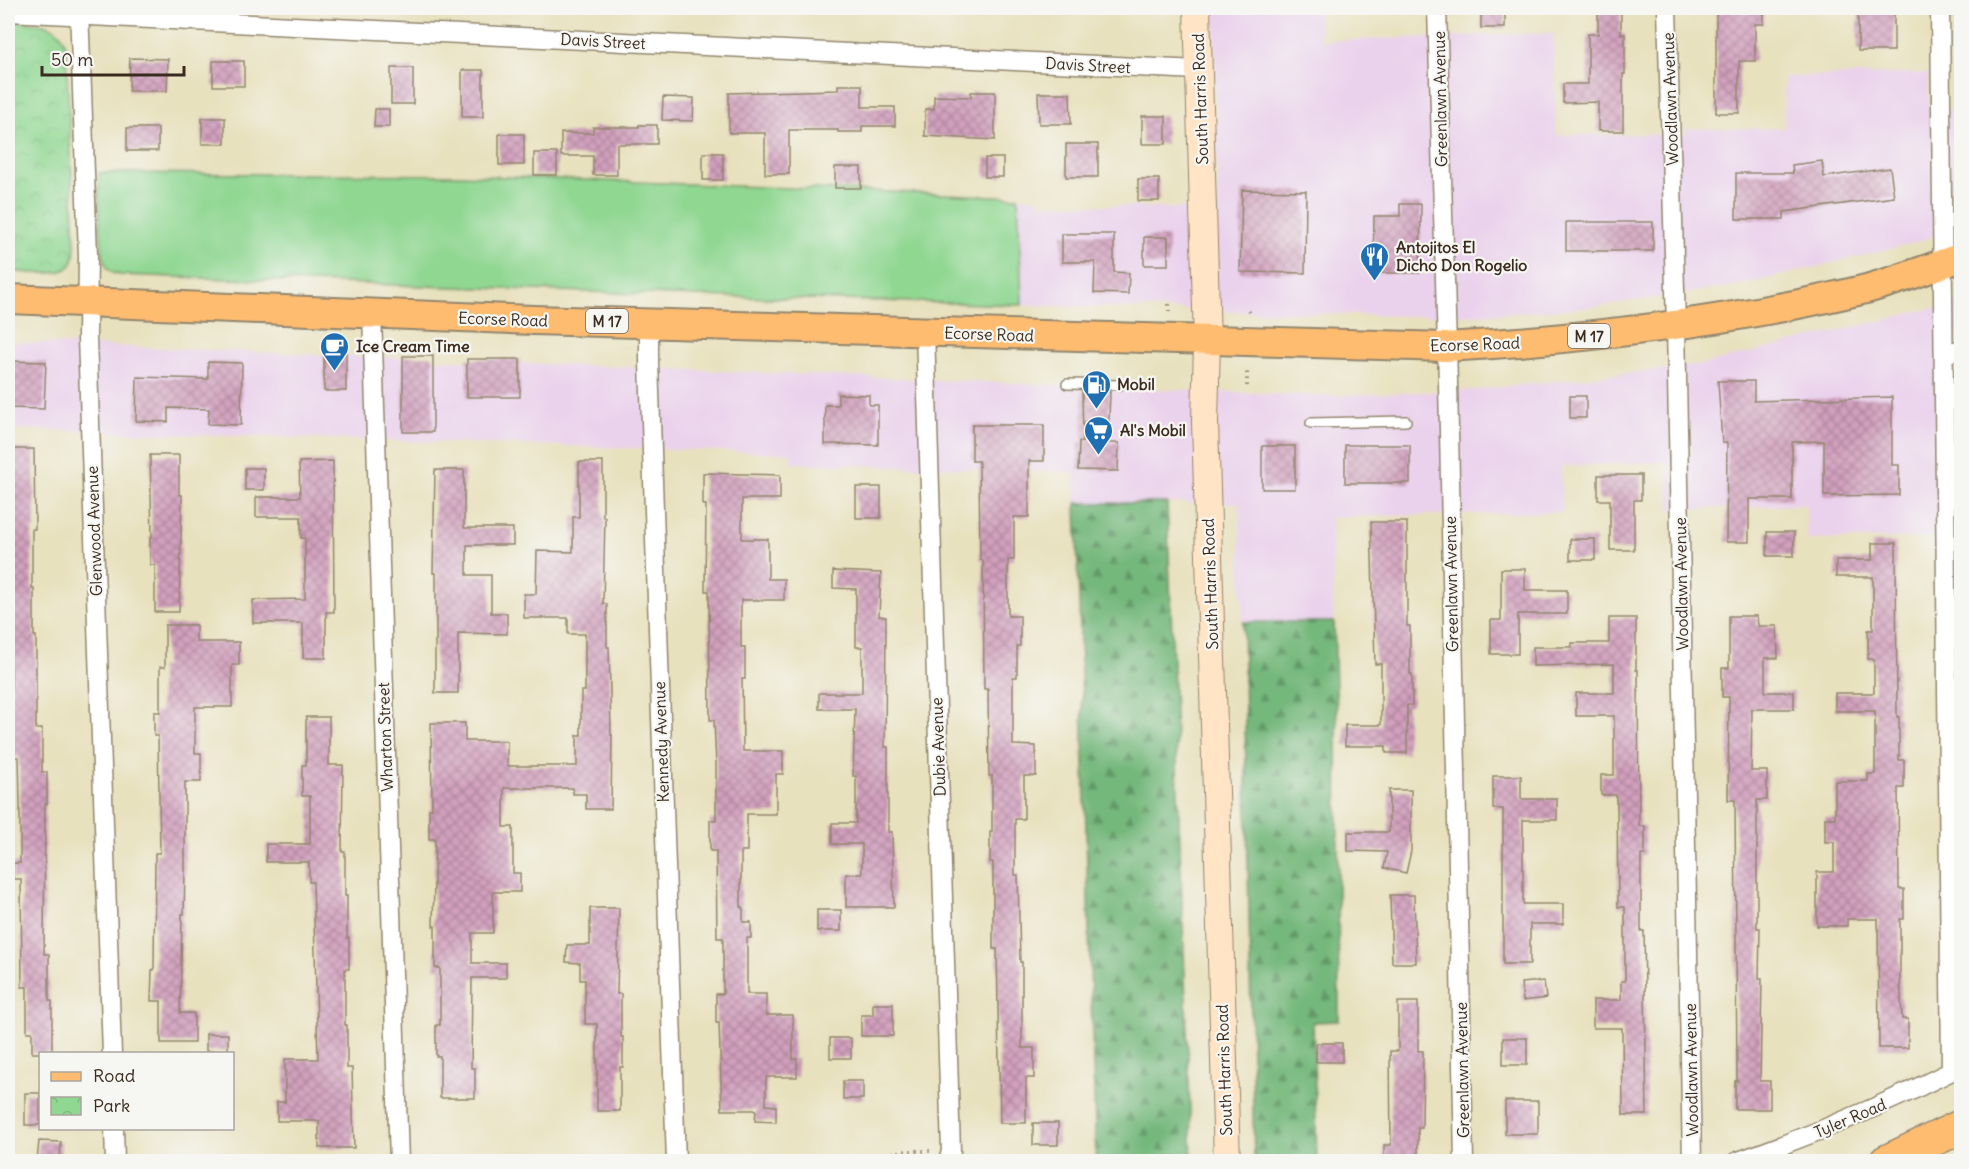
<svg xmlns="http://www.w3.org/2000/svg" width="1969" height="1169" font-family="Delius,sans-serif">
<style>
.built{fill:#ead1ec}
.green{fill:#90d792;stroke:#668058;stroke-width:1.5}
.forest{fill:url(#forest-firs);stroke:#58714d;stroke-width:1.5}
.park{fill:url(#park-crowns);stroke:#668058;stroke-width:1.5}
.building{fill:url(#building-cross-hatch)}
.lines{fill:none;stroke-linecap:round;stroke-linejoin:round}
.lane-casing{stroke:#92866e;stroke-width:12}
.street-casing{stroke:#92866e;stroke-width:21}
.secondary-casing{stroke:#92866e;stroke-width:28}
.primary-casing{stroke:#92866e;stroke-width:32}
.highway-casing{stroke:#92866e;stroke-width:36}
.path{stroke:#92866e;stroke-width:4;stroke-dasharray:1.5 4.5;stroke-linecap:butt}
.lane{stroke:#fff;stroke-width:9}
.street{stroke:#fff;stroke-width:18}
.secondary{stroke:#ffe4c6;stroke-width:26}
.primary{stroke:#febc70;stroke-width:28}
.highway{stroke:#febc70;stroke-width:33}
.labels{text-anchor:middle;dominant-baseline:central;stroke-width:4.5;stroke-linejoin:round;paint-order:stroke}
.shield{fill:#f6f6f2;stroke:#73675e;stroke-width:1.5}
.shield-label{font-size:15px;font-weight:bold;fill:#3b2a1e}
.street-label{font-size:16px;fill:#3b2a1e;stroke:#f6f6f2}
.poi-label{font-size:16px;font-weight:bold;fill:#3b2a1e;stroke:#f6f6f2;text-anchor:start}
</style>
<defs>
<pattern id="forest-firs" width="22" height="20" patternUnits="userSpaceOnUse" patternTransform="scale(1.5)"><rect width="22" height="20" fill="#74b87c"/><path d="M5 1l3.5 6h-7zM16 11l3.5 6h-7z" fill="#609665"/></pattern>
<pattern id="park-crowns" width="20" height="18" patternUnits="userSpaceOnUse" patternTransform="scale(1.5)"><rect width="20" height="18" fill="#90d792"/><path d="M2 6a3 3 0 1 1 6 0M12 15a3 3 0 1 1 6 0" fill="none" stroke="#7db97d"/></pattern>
<pattern id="building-cross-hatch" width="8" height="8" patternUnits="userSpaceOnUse" patternTransform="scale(1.5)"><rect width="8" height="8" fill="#d2a0be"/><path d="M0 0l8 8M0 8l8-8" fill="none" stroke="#ac839a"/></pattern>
</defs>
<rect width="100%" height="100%" fill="#f6f6f2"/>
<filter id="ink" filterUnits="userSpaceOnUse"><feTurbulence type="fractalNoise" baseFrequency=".0167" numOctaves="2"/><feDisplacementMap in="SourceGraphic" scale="12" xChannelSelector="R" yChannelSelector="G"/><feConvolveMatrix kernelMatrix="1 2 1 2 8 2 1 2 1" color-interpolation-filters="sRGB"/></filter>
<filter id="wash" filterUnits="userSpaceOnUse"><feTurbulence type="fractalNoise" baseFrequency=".008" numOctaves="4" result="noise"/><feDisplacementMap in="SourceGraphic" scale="24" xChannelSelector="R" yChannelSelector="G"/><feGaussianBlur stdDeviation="1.35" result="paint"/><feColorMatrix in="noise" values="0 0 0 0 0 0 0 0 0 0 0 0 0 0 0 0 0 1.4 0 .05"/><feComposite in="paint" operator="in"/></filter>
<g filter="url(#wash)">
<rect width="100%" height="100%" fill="#e8e1be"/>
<path class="built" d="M1214,8H1318L1320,41L1553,33L1556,135L1686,134V129L1784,128V77L1928,73L1929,111L1955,110L1961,108V227L1914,243L1746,284L1600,306L1502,314L1404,316L1022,305L1018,197L1038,198V203L1218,210Z
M1961,301L1956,537L1807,540L1806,505L1670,510L1668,462L1561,466L1562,512L1331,517L1334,622H1243L1239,503H1076L1075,472L791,463V453L8,429V342L1325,396L1475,390L1701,365Z"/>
<path class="green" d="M99,173L460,175L1018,197L1022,305L701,296L120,275C116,274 111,273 108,269C98,256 99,191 99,173Z"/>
<path class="forest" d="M1076,503H1167L1192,1161H1096Z
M1243,622H1334L1337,722L1339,1021L1313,1022L1317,1161H1254Z"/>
<path class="park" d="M8,22C31,23 60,18 66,47L75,247C74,253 75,261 70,266C59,278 24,272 8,271Z"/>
<g id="blocks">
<path class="building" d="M1481,8H1505V28H1481Z
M1598,8H1621V34H1625V74H1623V131H1598V102L1563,103V84H1588V34H1598Z
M1716,8H1764V24H1755V61H1739V113H1716Z
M1858,8H1894V51H1858Z
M130,58L168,59L167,91H129Z
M213,61H244V86H213Z
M391,68H413V104H391Z
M462,70H483V117H462Z
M838,85H862V107H895V126H862V132H838V130H789V174H765V133H729V93L838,90Z
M971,92H995V140L925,136V109H934V96L971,97Z
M1038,93H1070L1071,124H1039Z
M663,97L694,98L693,121L662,120Z
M375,109H389V127H374Z
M1142,116H1166V144H1142Z
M202,118H225V144H202Z
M639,125H657V144H617V175H593V156H561V133H593V127H639Z
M127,128H158V151H127Z
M499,134H524V165H499Z
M1066,144H1098V177H1066Z
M534,153H557V175H534Z
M703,153H723V180H703Z
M985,158H1003V177H985Z
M1822,161L1824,177L1890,168L1894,197L1784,212V219H1736V173H1793L1792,165Z
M835,167H861V188H835Z
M1138,179H1159V201H1138Z
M1242,190L1306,191L1305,273L1240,272Z
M1400,204H1421L1420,273H1373L1374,216H1400Z
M1566,222H1653V251H1566Z
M1062,234H1114V272L1129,273L1128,294L1094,293L1095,262H1062Z
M1144,237H1168V265H1144Z
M324,351H346V391H324Z
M403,356H433V432H403Z
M467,359H520V397H467Z
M8,361L46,362L44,409L8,408Z
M208,362L242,363L241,425L208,424L209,409L168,408V422L136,421L137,377L208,379Z
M1718,381H1754V401L1892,397V465H1899V495L1824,496V441L1792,442V499H1749V542H1726L1727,443H1722Z
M1082,391L1110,392L1108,443H1119L1118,471L1078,470L1079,442H1083Z
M838,394L869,395V405H878V445L825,444V405H838Z
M1570,396H1586V418H1570Z
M972,425H1044V461H1029V517H1014V560H1008V616H1020V646H1017V677H1013V745L1036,746V776H1024V819H1015V875H1018L1020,962H1022V1048H1034V1078H1026V1123H1000L997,949H993V862H990V832H992V776H989L988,689H984L983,560H980L979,461H972Z
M1345,445H1410V483H1345Z
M1262,446H1295V489H1262Z
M8,449H34L35,529H32V588H34V636H36V729H42V772H47V804H45L44,954H49V1001H52V1053H32V1032H27V987H22L21,879H13V863H20V804L19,757H8V729H11V666L8,665Z
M150,455H179V495H182L179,612H155V565H150V537H152Z
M333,461L334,612H326V658H303V623H253V600L305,599V538H301V517H256V497H300L299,462Z
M579,462H603V517H605L603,604H607V647H609L611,735H612L611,809H586V794H573V788H504V827H513V873H520V892H493V933H472V963H506V978H472L471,1068H475V1098H440V1056H436V1025H440V968H435V926H433L435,839H429V809H432L431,723H465V741H507V766H577V735H581V691H585V634H568V618H524V594H536L537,551L573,552V517H579Z
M245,468H264V490H245Z
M435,470H464V528H513V545H467V575H491V613H507V634L458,633V693H435V641H436V573H433Z
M703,473L780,475V499H742V539H768V579H784V600H741V647H745V679H742L743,751H783V774H776V814H747V851H741V907H743V922H751V938H747V994H766V1015H793V1059H797V1077H766V1105L776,1106V1122L755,1121L756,1110H722L719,1023H716V994H723V938H717L716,851H710V820H716V765L714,720H710L709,591H705L706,505H703Z
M1598,475H1641V500H1634V550H1610V500H1598Z
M856,487H881V518H856Z
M1371,522H1407V626H1410V674H1412V705H1407V753H1386V746H1345V725H1381V664H1375Z
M1767,532H1794V556H1767Z
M1570,539H1595V560H1570Z
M1872,543H1896L1897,717H1899V760H1904V788H1898L1899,889H1904V919H1900V976L1902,1019H1908V1048H1879L1878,919H1847V926H1817V872H1834V842H1825V818H1835V781H1868V774H1875V711H1835V693H1874V659H1868V630H1873V577H1836V560H1872Z
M1501,569H1525V590H1567V614H1518V654H1491V620H1501Z
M833,571L881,573L879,616L886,617L885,747H888V832H892L894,907H846V874H862V844H832V823H856V776H853L855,709H819V693H862V647H856V589L833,588Z
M1729,616H1757L1758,626H1777L1778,658H1765V692H1794V709H1752L1751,771H1767V800H1757V928H1760L1759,979H1762L1760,1081H1770V1109H1735V1081H1737L1735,800H1728L1729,697H1722V668H1729Z
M1609,618H1636V670H1638L1639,826H1645V855H1641V931H1644L1647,1115H1623L1622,1028H1593V1000H1621V981H1625V907H1618L1617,803H1616V795H1601V775H1614V716H1576V693H1614V664L1533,666V647H1572V643H1609Z
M165,625H196V642H239V665H232V707H195V753H201V782H185V871L184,914H182L180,1013H194V1043H161V1001H151L152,970H154L155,853H160L158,736H154V712H160V667H165Z
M306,717H329V765H343L342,852H345V896H347V938H349V969H345V1025H347V1068H352L354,1148H319V1121H277V1102H285V1059H318L313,882H309V862H266V844H310V796H302V765H306Z
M1493,776H1521V799H1557V820H1523V904H1563V924H1530V964H1503V809H1493Z
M1389,790H1411V851L1406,873L1384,868L1387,852L1348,851V832H1389Z
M1390,895H1414L1416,963H1392Z
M590,908H619L617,994H621V1037H623V1067H620V1111H597V1024H585V980H580V963L566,962L567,945H590Z
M817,910H841V931H817Z
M1544,981L1546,998L1523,1001L1521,983Z
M1398,1002H1418V1051H1423L1422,1128H1418V1161H1384V1145H1391L1390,1051H1398Z
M873,1004H893V1036H861V1015H873Z
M206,1034H228V1051H206Z
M830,1038H851V1058H830Z
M1503,1038H1527V1065H1503Z
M1316,1043H1342V1062H1316Z
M843,1081H863V1099H843Z
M25,1093H40V1125H25Z
M1505,1101H1538V1134H1505Z
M1033,1123H1058V1145H1033Z
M39,1141L61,1142L60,1161H37Z"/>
</g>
</g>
<g filter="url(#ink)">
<use href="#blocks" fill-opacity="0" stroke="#92866e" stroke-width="1.5"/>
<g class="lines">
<defs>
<path id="lane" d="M1067,384L1120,385
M1311,423L1406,421"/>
<path id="street" d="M79,8L88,255L87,337L112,1054
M1437,8L1448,382L1464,1162
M1667,8L1676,325L1692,1162
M1940,8L1951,1071
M8,12L1198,70
M372,313L399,1162
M649,322V362L676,1162
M925,331L951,1151L948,1162
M1944,354L1962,349
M114,1128L115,1162
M1736,1162C1813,1135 1887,1104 1960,1067"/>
<path id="secondary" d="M1197,8L1207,341L1205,422L1227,1162"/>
<path id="primary" d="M8,299L534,320L1446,347C1586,339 1725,323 1862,290C1895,282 1929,268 1962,257"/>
<path id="highway" d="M1886,1162L1962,1126"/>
</defs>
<use href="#lane" class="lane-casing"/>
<use href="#street" class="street-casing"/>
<use href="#secondary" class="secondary-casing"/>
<use href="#primary" class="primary-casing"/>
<use href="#highway" class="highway-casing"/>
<path class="path" d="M1169,304V311
M1249,312V306
M1247,386V370
M821,1162L907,1151H934"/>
<use href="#lane" class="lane"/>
<use href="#street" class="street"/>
<use href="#secondary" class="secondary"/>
<use href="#primary" class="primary"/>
<use href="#highway" class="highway"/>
</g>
</g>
<defs>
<symbol id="restaurant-pin" viewBox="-11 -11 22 30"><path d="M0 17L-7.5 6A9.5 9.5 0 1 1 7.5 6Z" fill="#1f6fb2" stroke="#f6f6f2"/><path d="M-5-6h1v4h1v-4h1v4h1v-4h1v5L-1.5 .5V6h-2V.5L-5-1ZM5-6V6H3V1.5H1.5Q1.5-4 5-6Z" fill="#fff"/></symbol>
<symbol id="cafe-pin" viewBox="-11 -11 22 30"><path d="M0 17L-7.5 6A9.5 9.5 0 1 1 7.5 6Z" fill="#1f6fb2" stroke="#f6f6f2"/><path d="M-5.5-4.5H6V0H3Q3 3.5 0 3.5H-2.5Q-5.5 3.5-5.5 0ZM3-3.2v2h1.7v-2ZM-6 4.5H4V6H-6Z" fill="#fff"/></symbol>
<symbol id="fuel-pin" viewBox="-11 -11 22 30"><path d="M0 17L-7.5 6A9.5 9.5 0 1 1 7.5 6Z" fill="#1f6fb2" stroke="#f6f6f2"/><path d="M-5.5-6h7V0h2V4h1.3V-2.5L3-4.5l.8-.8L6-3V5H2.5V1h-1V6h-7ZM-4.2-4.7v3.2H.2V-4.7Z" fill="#fff"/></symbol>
<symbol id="supermarket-pin" viewBox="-11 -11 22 30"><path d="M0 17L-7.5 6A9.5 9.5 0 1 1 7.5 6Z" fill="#1f6fb2" stroke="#f6f6f2"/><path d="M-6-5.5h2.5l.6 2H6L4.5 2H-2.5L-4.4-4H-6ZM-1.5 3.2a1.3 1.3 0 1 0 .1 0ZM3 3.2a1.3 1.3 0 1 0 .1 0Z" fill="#fff"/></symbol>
</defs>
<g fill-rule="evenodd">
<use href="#restaurant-pin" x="1358" y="240" width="33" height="45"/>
<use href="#cafe-pin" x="318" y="330" width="33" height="45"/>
<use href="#fuel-pin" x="1080" y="368" width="33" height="45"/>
<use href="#supermarket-pin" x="1082" y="414" width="33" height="45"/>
</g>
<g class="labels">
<g class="shield">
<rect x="586" y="309" width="42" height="24" rx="4.5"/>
<rect x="1568" y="324" width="42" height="24" rx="4.5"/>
</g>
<g class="shield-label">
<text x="607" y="321">M 17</text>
<text x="1589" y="336">M 17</text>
</g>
<g class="street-label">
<text transform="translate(603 41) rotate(3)">Davis Street</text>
<text transform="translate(1088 65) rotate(3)">Davis Street</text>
<text transform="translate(1200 99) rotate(-92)">South Harris Road</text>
<text transform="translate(1440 99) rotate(-91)">Greenlawn Avenue</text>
<text transform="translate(1670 99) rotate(-92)">Woodlawn Avenue</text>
<text transform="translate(503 319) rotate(2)">Ecorse Road</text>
<text transform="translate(989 334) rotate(2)">Ecorse Road</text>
<text transform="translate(1475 344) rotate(-2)">Ecorse Road</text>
<text transform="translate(94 531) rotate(-92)">Glenwood Avenue</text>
<text transform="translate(1210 584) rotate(-92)">South Harris Road</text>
<text transform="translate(1451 584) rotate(-91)">Greenlawn Avenue</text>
<text transform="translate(1681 584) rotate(-91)">Woodlawn Avenue</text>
<text transform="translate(385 737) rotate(-92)">Wharton Street</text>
<text transform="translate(661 742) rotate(-92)">Kennedy Avenue</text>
<text transform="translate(938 747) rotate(-92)">Dubie Avenue</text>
<text transform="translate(1224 1070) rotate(-92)">South Harris Road</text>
<text transform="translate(1462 1070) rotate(-91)">Greenlawn Avenue</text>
<text transform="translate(1691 1070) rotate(-91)">Woodlawn Avenue</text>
<text transform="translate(1850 1118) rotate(-23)">Tyler Road</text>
</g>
<g class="poi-label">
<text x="1396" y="247">Antojitos El<tspan x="1396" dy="18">Dicho Don Rogelio</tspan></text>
<text x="356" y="346">Ice Cream Time</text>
<text x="1117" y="384">Mobil</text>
<text x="1120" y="430">Al's Mobil</text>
</g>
</g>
<rect width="1969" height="1169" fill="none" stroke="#f6f6f2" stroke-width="30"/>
<rect x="39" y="1052" width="195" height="78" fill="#f6f6f2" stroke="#aba49d" stroke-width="1.5"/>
<rect x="51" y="1072" width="30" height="9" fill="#febc70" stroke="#aba49d" stroke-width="1.5"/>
<text x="93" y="1082" font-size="18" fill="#3b2a1e">Road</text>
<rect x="51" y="1097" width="30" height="18" fill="url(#park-crowns)" stroke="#aba49d" stroke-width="1.5"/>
<text x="93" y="1112" font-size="18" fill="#3b2a1e">Park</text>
<path d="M42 66v9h142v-9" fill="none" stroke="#3b2a1e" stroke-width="3"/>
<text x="51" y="66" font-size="18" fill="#3b2a1e" stroke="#f6f6f2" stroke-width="4.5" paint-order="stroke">50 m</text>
</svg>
